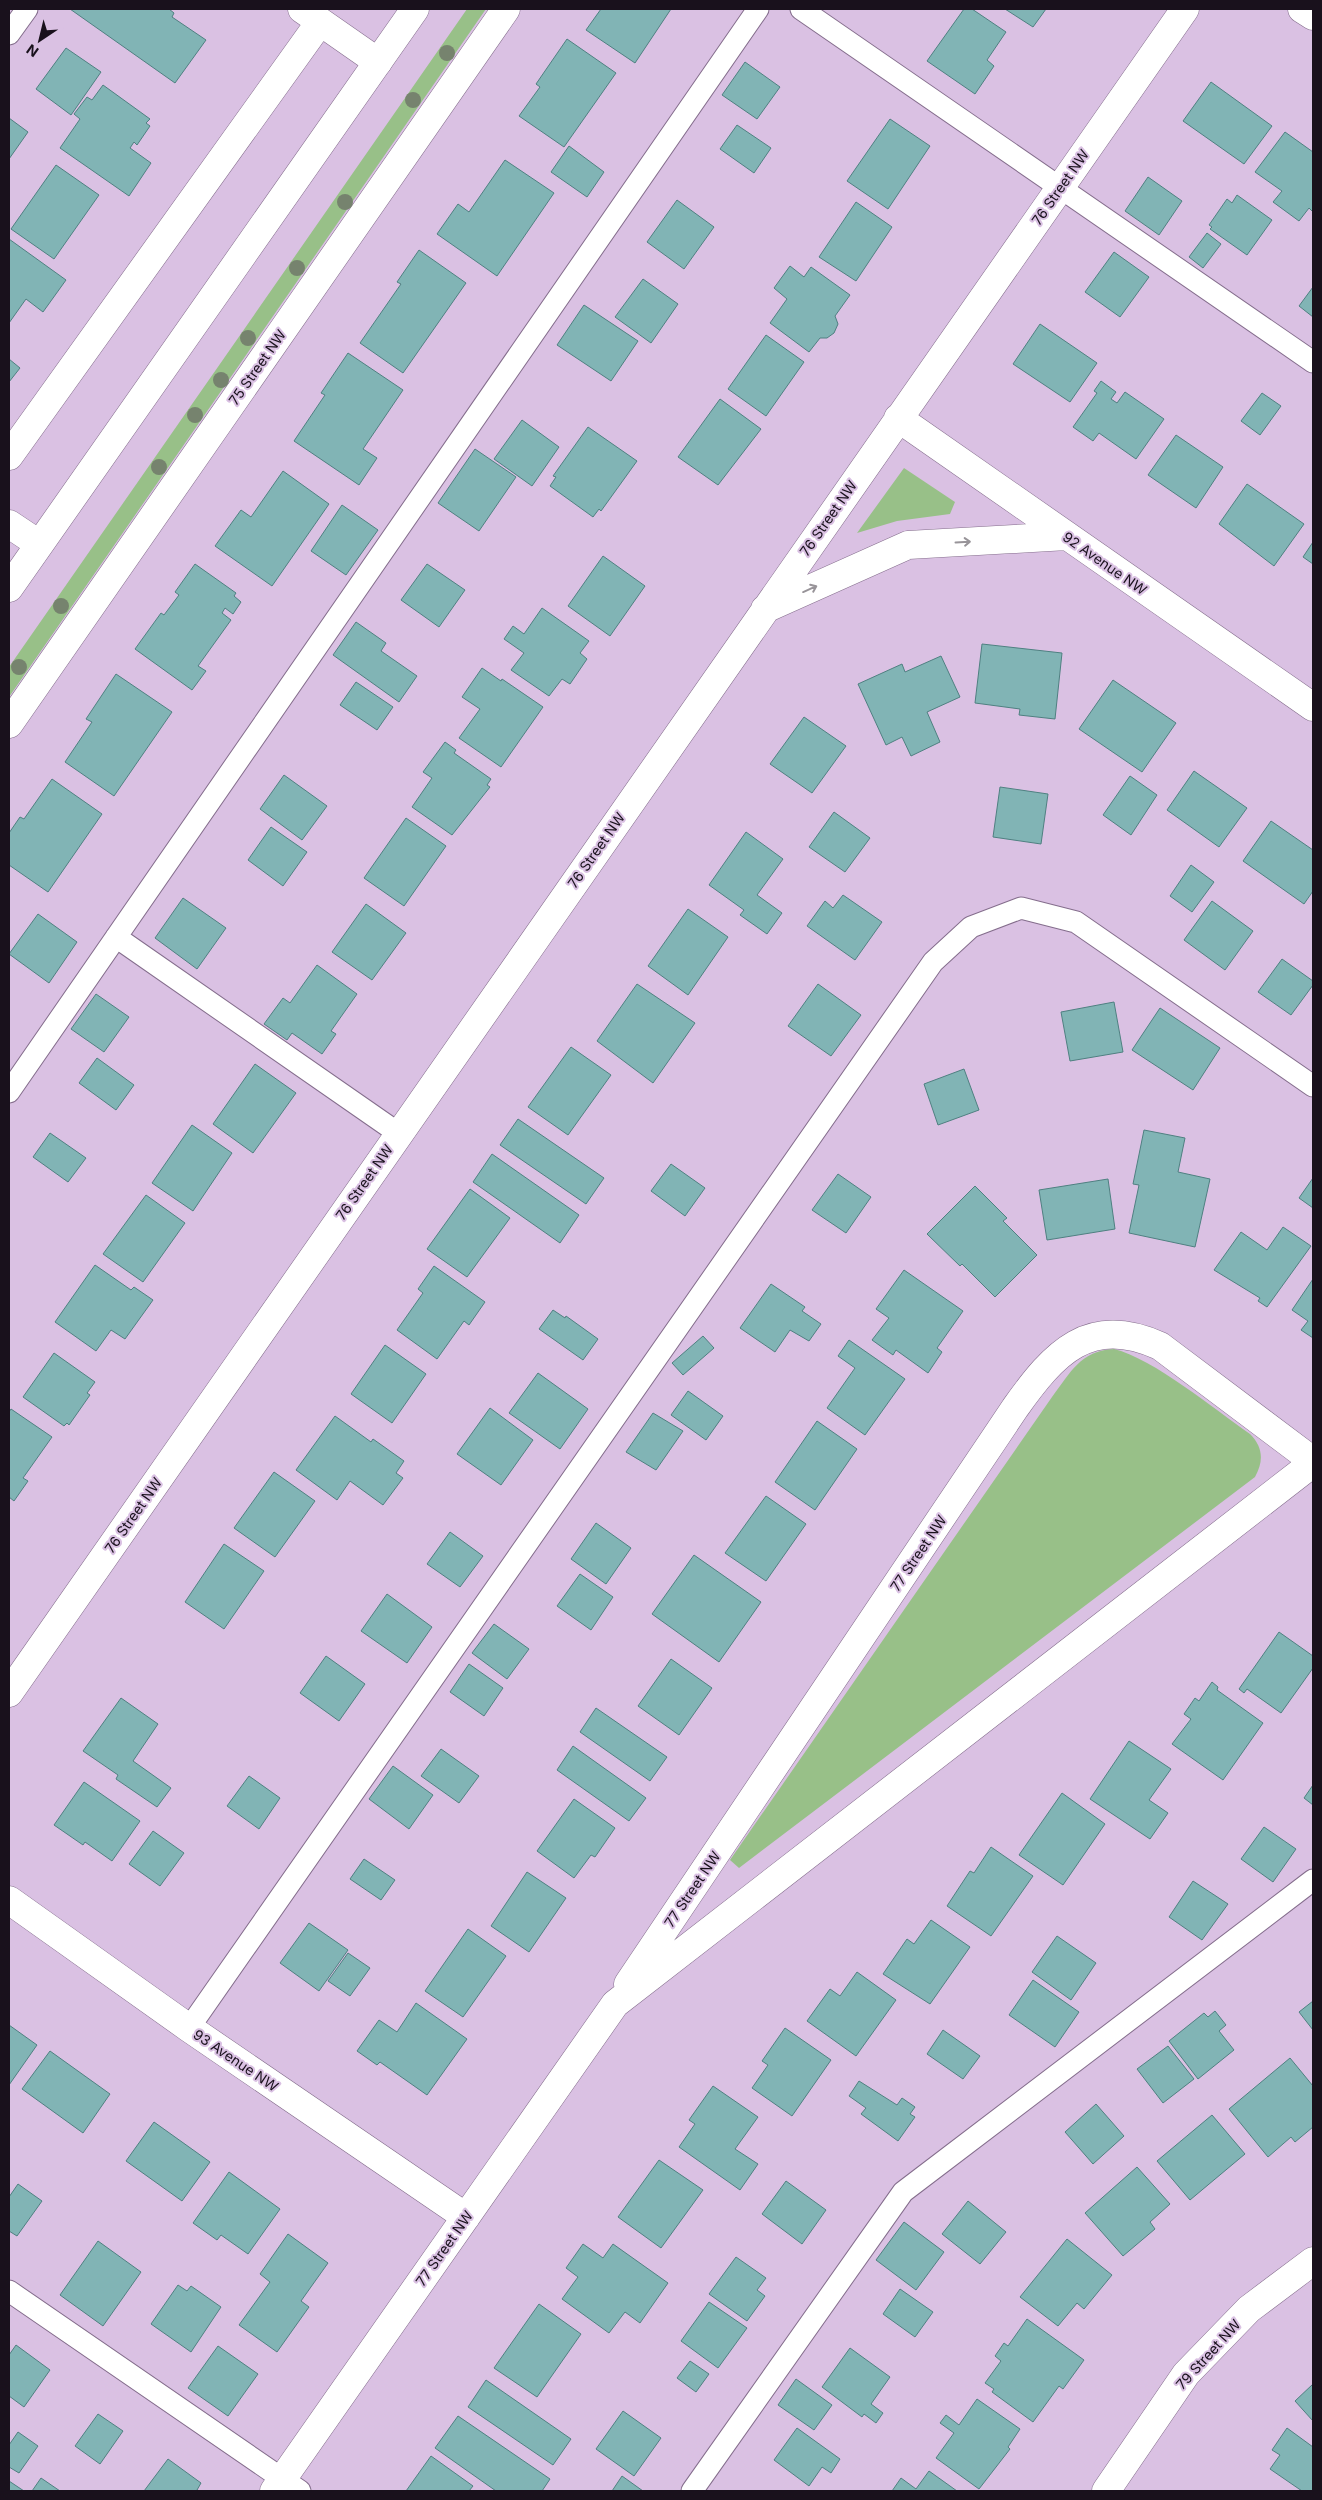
<svg xmlns="http://www.w3.org/2000/svg" width="1322" height="2500" font-family="Inter,sans-serif">
<style>
.green{fill:#98c088}
.building{fill:#81b4b5;stroke:#4f8081}
.lines{fill:none;stroke-linecap:round;stroke-linejoin:round}
.lane-casing{stroke:#846d8c;stroke-width:23}
.street-casing{stroke:#846d8c;stroke-width:29}
.secondary-casing{stroke:#846d8c;stroke-width:29}
.primary-casing{stroke:#846d8c;stroke-width:29}
.lane{stroke:#fff;stroke-width:21}
.street{stroke:#fff;stroke-width:28}
.secondary{stroke:#fff;stroke-width:28}
.primary{stroke:#fff;stroke-width:28}
.tree{fill:#76836e}
.oneway{stroke:#989499}
.labels{text-anchor:middle;dominant-baseline:central;stroke-width:4;stroke-linejoin:round;paint-order:stroke}
.street-label{font-size:14px;fill:#19111c;stroke:#dac1e3}
</style>
<rect width="100%" height="100%" fill="#dac1e3"/>
<path class="green" d="M467,9H486L9,697V667Z
M904,468L955,502L950,514L897,521L857,533Z
M1114,1349C1154,1359 1214,1409 1250,1434C1263,1447 1264,1461 1255,1477L739,1868L730,1860L1052,1397C1071,1372 1080,1351 1114,1349Z"/>
<path class="building" d="M70,9H169L174,13L172,17L206,40L175,83Z
M601,9H671L635,63L586,30Z
M964,9H972L1006,32L987,60L994,66L975,94L927,61Z
M1005,9H1046L1033,27Z
M567,39L616,73L564,147L519,116L540,87L536,84Z
M66,48L101,72L71,115L36,89Z
M745,62L780,87L757,119L722,95Z
M1211,82L1272,126L1244,164L1183,121Z
M103,85L150,119L146,123L150,126L137,145L134,142L130,148L151,163L129,196L60,148L80,119L74,114L87,97L92,100Z
M9,118L28,132L9,159Z
M890,119L930,146L888,209L847,181Z
M737,125L771,148L754,173L720,149Z
M1285,132L1313,152V212L1309,208L1299,221L1273,202L1282,191L1255,172Z
M569,146L604,172L587,197L551,172Z
M505,160L554,193L497,276L437,234L458,204L469,212Z
M56,165L99,195L54,259L11,229Z
M1148,177L1182,201L1159,235L1125,211Z
M1237,195L1272,220L1247,255L1210,229L1212,227L1209,225L1227,199L1232,203Z
M677,200L714,227L684,269L647,242Z
M856,202L892,227L856,281L819,257Z
M1207,233L1221,244L1203,268L1189,257Z
M9,239L66,280L43,312L26,299L9,323Z
M419,250L466,283L403,373L360,343L401,284L397,282Z
M1114,252L1149,277L1120,317L1085,292Z
M790,266L804,277L811,267L850,295L835,316L838,324L834,333L827,338H820L809,352L770,323L787,299L774,288Z
M643,279L678,304L651,343L615,317Z
M1313,287V317L1299,306Z
M584,305L638,341L611,381L557,345Z
M1040,324L1097,363L1070,402L1013,364Z
M766,335L804,362L766,416L728,389Z
M348,353L403,390L363,449L377,458L359,485L294,441L325,395L321,393Z
M9,359L20,368L9,382Z
M1101,381L1116,392L1111,399L1117,403L1125,392L1164,419L1136,459L1099,433L1093,441L1073,427L1097,393L1094,391Z
M1262,393L1281,406L1260,435L1241,421Z
M720,399L761,429L718,485L678,457Z
M522,420L559,447L532,486L494,459Z
M588,427L637,461L601,511L599,509L593,517L550,486L556,477L553,476Z
M1176,435L1223,467L1196,508L1148,475Z
M475,449L516,477L479,531L438,503Z
M283,471L329,504L272,586L215,546L241,510L251,517Z
M1247,484L1304,524L1274,566L1219,524Z
M342,505L378,530L346,575L311,551Z
M1313,542V564L1303,557Z
M603,556L645,586L610,636L568,606Z
M195,564L236,593L234,596L241,602L233,614L225,608L222,613L231,620L198,666L206,671L192,690L135,649L161,613L164,615L179,595L175,592Z
M427,564L465,590L439,627L401,600Z
M542,608L589,641L580,653L587,659L570,684L562,679L549,696L511,670L524,653L504,639L513,626L524,634Z
M356,622L386,643L381,651L417,676L399,702L333,655Z
M982,644L1062,653L1055,719L1019,715L1020,709L975,703Z
M941,656L960,697L927,712L940,742L911,756L902,737L886,745L858,684L902,664L905,672Z
M482,668L501,681L502,679L543,707L501,767L459,738L480,709L462,697Z
M116,674L172,712L114,796L65,762L92,722L86,719Z
M1113,680L1176,723L1142,772L1079,729Z
M356,682L393,707L377,730L340,705Z
M804,717L846,746L812,793L770,764Z
M445,742L456,750L454,753L491,779L487,785L490,787L452,835L412,807L432,778L423,772Z
M1194,771L1247,808L1219,847L1167,810Z
M284,775L327,806L302,840L260,809Z
M1130,776L1157,795L1131,835L1103,815Z
M52,779L102,814L48,892L9,865V833L20,817L24,819Z
M1000,787L1048,794L1041,844L993,837Z
M834,812L870,838L845,872L809,847Z
M406,818L446,846L404,906L364,878Z
M1271,821L1313,850V891L1304,904L1243,861Z
M271,827L307,852L283,886L248,860Z
M746,832L783,859L757,895L782,913L767,934L740,915L744,910L709,885Z
M1191,865L1214,882L1192,912L1170,896Z
M843,895L882,922L855,960L807,926L825,901L833,908Z
M183,898L226,928L197,969L155,938Z
M1212,901L1253,931L1225,970L1184,940Z
M366,904L406,933L372,980L332,952Z
M688,909L728,937L688,995L648,966Z
M38,914L77,942L49,983L9,954Z
M1282,959L1313,981V985L1291,1015L1258,992Z
M317,965L357,994L331,1031L336,1034L322,1054L292,1033L287,1040L264,1024L283,998L290,1003Z
M637,984L695,1023L653,1083L597,1041Z
M818,984L861,1015L831,1056L788,1026Z
M96,994L129,1017L104,1052L71,1029Z
M1114,1002L1123,1052L1070,1061L1061,1012Z
M1160,1008L1220,1048L1193,1090L1132,1050Z
M571,1047L611,1075L568,1135L528,1107Z
M97,1058L134,1085L116,1110L79,1083Z
M255,1064L296,1093L253,1153L213,1124Z
M964,1069L979,1110L938,1125L924,1084Z
M518,1119L604,1178L586,1204L500,1145Z
M192,1125L232,1153L193,1211L152,1183Z
M1144,1130L1185,1138L1178,1172L1210,1179L1195,1247L1129,1233L1139,1185L1133,1184Z
M50,1133L86,1158L68,1182L33,1157Z
M492,1154L579,1215L560,1243L473,1182Z
M671,1164L705,1188L685,1216L651,1191Z
M838,1174L871,1197L846,1233L812,1210Z
M1313,1178V1208L1299,1198Z
M1108,1179L1115,1229L1047,1240L1039,1190Z
M975,1186L1007,1218L1003,1221L1037,1255L995,1297L962,1264L960,1266L927,1234Z
M470,1189L510,1218L467,1277L427,1249Z
M146,1195L185,1223L143,1282L103,1254Z
M1283,1227L1311,1246L1267,1307L1258,1301L1260,1298L1214,1270L1241,1232L1267,1250Z
M95,1265L131,1290L134,1287L153,1300L125,1339L111,1330L96,1351L55,1322Z
M434,1266L485,1302L469,1325L464,1321L437,1359L397,1330L423,1293L418,1289Z
M904,1270L963,1311L937,1348L942,1352L928,1373L896,1350L893,1355L872,1340L889,1318L876,1309Z
M1313,1279V1338L1301,1330L1308,1321L1292,1310Z
M771,1284L805,1307L802,1311L821,1324L809,1341L790,1330L775,1352L740,1328Z
M553,1310L565,1318L566,1316L598,1339L583,1360L539,1329Z
M703,1336L714,1348L683,1375L672,1363Z
M849,1340L905,1379L865,1435L827,1408L855,1368L838,1356Z
M385,1345L426,1374L392,1423L351,1394Z
M54,1353L95,1382L87,1393L90,1395L69,1425L67,1423L64,1426L23,1397Z
M538,1373L588,1409L560,1449L509,1413Z
M688,1391L723,1416L706,1440L671,1415Z
M490,1408L533,1440L501,1485L457,1454Z
M11,1409L52,1437L23,1478L28,1481L14,1501L9,1497V1412Z
M653,1413L683,1431L656,1470L626,1452Z
M335,1416L371,1442L373,1439L404,1461L396,1473L403,1478L383,1505L350,1481L337,1500L296,1470Z
M817,1421L857,1449L815,1510L775,1482Z
M274,1472L315,1501L275,1557L234,1528Z
M766,1496L806,1524L766,1581L725,1553Z
M596,1523L631,1548L606,1584L571,1559Z
M450,1532L483,1556L460,1587L427,1564Z
M224,1544L264,1571L224,1629L185,1602Z
M694,1555L761,1602L719,1662L652,1614Z
M580,1574L613,1597L591,1630L557,1606Z
M387,1594L432,1627L407,1663L361,1631Z
M494,1624L529,1649L507,1679L472,1653Z
M1279,1632L1313,1656V1668L1281,1713L1247,1689L1244,1693L1239,1689Z
M326,1656L365,1684L339,1721L300,1693Z
M671,1659L712,1688L679,1735L638,1706Z
M469,1664L503,1688L484,1716L450,1692Z
M1212,1682L1218,1687L1217,1690L1263,1723L1223,1780L1172,1744L1191,1719L1184,1714L1195,1698L1199,1701Z
M121,1698L158,1724L133,1761L171,1788L157,1807L116,1779L118,1775L83,1751Z
M596,1708L667,1757L650,1781L580,1732Z
M1129,1741L1171,1769L1149,1800L1168,1813L1150,1839L1090,1799Z
M573,1746L646,1798L629,1821L557,1770Z
M441,1749L479,1776L459,1803L421,1776Z
M393,1766L433,1795L409,1829L369,1799Z
M249,1776L280,1798L259,1829L227,1806Z
M84,1782L140,1821L112,1861L85,1842L83,1845L54,1825Z
M1313,1785V1805L1304,1798Z
M1062,1793L1105,1824L1063,1885L1019,1855Z
M574,1799L615,1828L595,1857L591,1855L574,1878L537,1851Z
M1264,1827L1296,1849L1273,1882L1241,1859Z
M153,1831L184,1853L160,1886L129,1864Z
M991,1847L1033,1876L991,1936L947,1906L970,1871L974,1873Z
M364,1859L395,1880L381,1900L350,1879Z
M527,1872L566,1898L529,1952L491,1926Z
M1193,1881L1228,1904L1202,1940L1169,1917Z
M931,1920L970,1947L930,2004L883,1974L907,1939L914,1944Z
M309,1923L348,1950L319,1991L280,1963Z
M468,1929L506,1956L463,2017L425,1991Z
M1057,1936L1096,1963L1071,2000L1032,1972Z
M348,1953L370,1968L350,1996L328,1981Z
M857,1972L896,2000L856,2056L807,2021L830,1989L840,1996Z
M1033,1980L1079,2012L1055,2047L1009,2015Z
M1313,2001V2030L1299,2012Z
M416,2003L467,2039L427,2095L380,2062L377,2065L357,2051L379,2020L397,2032Z
M1215,2011L1226,2025L1219,2031L1234,2050L1198,2079L1169,2041L1204,2013L1208,2017Z
M9,2025L37,2045L9,2085Z
M785,2028L831,2060L792,2116L752,2088L768,2065L762,2061Z
M943,2030L980,2056L963,2079L927,2054Z
M1168,2046L1194,2079L1163,2103L1137,2069Z
M50,2051L110,2094L83,2133L22,2089Z
M1290,2058L1313,2086V2127L1295,2142L1291,2137L1268,2157L1229,2109Z
M859,2081L897,2105L902,2098L915,2107L910,2114L915,2117L898,2141L861,2114L866,2108L849,2096Z
M713,2086L758,2117L735,2149L758,2164L740,2190L679,2147L695,2124L689,2120Z
M1096,2104L1124,2136L1093,2164L1065,2132Z
M1212,2115L1245,2154L1190,2200L1157,2161Z
M154,2122L210,2162L182,2201L126,2161Z
M659,2160L703,2190L661,2248L618,2217Z
M1137,2167L1170,2204L1150,2222L1155,2229L1123,2256L1085,2213Z
M229,2172L280,2209L248,2254L221,2235L217,2240L193,2223Z
M786,2181L826,2210L802,2244L762,2214Z
M18,2184L42,2201L17,2236L9,2231V2197Z
M968,2201L1006,2232L980,2264L942,2234Z
M904,2222L944,2252L916,2290L876,2260Z
M288,2234L328,2263L301,2301L309,2307L277,2352L239,2325L270,2282L260,2274Z
M1067,2239L1112,2275L1084,2309L1077,2303L1058,2326L1020,2297Z
M98,2241L141,2272L103,2326L60,2295Z
M583,2244L603,2258L613,2244L668,2283L640,2323L625,2312L609,2333L562,2299L578,2277L566,2268Z
M736,2257L766,2278L757,2290L765,2296L747,2321L709,2294Z
M178,2285L187,2291L191,2286L221,2307L191,2352L151,2324Z
M900,2289L933,2312L915,2337L883,2314Z
M709,2302L747,2328L718,2368L681,2341Z
M539,2304L581,2334L537,2397L494,2368Z
M1027,2319L1084,2360L1063,2389L1059,2386L1033,2422L992,2392L994,2389L985,2383L1001,2361L995,2356L1004,2343L1008,2346Z
M16,2345L50,2370L24,2407L9,2396V2355Z
M218,2346L258,2374L228,2416L188,2388Z
M850,2348L890,2377L871,2404L883,2413L876,2423L864,2414L862,2417L822,2387Z
M690,2361L709,2374L696,2392L677,2378Z
M796,2379L832,2405L814,2430L778,2405Z
M486,2380L571,2439L553,2465L468,2407Z
M1313,2384V2421L1295,2401Z
M977,2399L1020,2429L1008,2447L1010,2449L979,2489L936,2458L954,2433L940,2423L946,2415L959,2425Z
M623,2411L661,2438L634,2476L596,2449Z
M98,2414L123,2431L100,2464L75,2446Z
M458,2416L550,2479L542,2491H496L435,2448Z
M797,2428L840,2459L831,2473L822,2467L809,2486L774,2460Z
M1287,2428L1313,2447V2491H1302L1270,2469L1280,2455L1272,2450Z
M18,2432L38,2446L19,2473L9,2467V2445Z
M431,2456L473,2486L469,2491H406Z
M168,2459L201,2483L197,2490L199,2491H144Z
M929,2471L957,2491H892L901,2478L916,2489Z
M622,2476L643,2491H612Z
M41,2478L60,2491H32Z
M9,2481L24,2491H9Z"/>
<g class="lines">
<defs>
<path id="lane" d="M801,9L1313,362
M9,34L27,9
M116,937L398,1133
M9,1092L758,9
M189,2028L933,962L971,927L1021,908L1076,922L1313,1086
M9,2291L300,2491
M692,2491L903,2192L1313,1880"/>
<path id="street" d="M302,9L378,62
M1302,9L1313,16
M898,418L1313,707
M9,456L320,22
M765,609L908,545L1067,536
M9,724L506,9
M9,1693L1185,9
M9,1900L189,2028L466,2217
M628,1984L1015,1408C1054,1353 1089,1314 1160,1346L1313,1461
M274,2491L615,2004L1313,1463"/>
<path id="secondary" d="M9,524L39,544
M1106,2491L1186,2374L1249,2309L1313,2261"/>
<path id="primary" d="M9,588L415,9"/>
</defs>
<use href="#lane" class="lane-casing"/>
<use href="#street" class="street-casing"/>
<use href="#secondary" class="secondary-casing"/>
<use href="#primary" class="primary-casing"/>
<use href="#lane" class="lane"/>
<use href="#street" class="street"/>
<use href="#secondary" class="secondary"/>
<use href="#primary" class="primary"/>
</g>
<g class="tree">
<circle cx="447" cy="53" r="8"/>
<circle cx="413" cy="100" r="8"/>
<circle cx="345" cy="202" r="8"/>
<circle cx="297" cy="268" r="8"/>
<circle cx="248" cy="338" r="8"/>
<circle cx="221" cy="380" r="8"/>
<circle cx="195" cy="415" r="8"/>
<circle cx="159" cy="467" r="8"/>
<circle cx="61" cy="606" r="8"/>
<circle cx="19" cy="667" r="8"/>
</g>
<defs><path id="oneway-shaft" d="M-6 0H5M1.5-3L5.5 0L1.5 3" fill="none" stroke-width="1.6" stroke-linecap="round" stroke-linejoin="round" transform="scale(1.25)"/></defs>
<g class="oneway">
<use href="#oneway-shaft" transform="translate(963 542) rotate(-3)"/>
<use href="#oneway-shaft" transform="translate(810 589) rotate(-24)"/>
</g>
<g class="labels">
<g class="street-label">
<text transform="translate(1060 187) rotate(-55)">76 Street NW</text>
<text transform="translate(257 367) rotate(-55)">75 Street NW</text>
<text transform="translate(828 518) rotate(-55)">76 Street NW</text>
<text transform="translate(1105 563) rotate(35)">92 Avenue NW</text>
<text transform="translate(596 850) rotate(-55)">76 Street NW</text>
<text transform="translate(364 1182) rotate(-55)">76 Street NW</text>
<text transform="translate(133 1515) rotate(-55)">76 Street NW</text>
<text transform="translate(918 1553) rotate(-56)">77 Street NW</text>
<text transform="translate(692 1889) rotate(-56)">77 Street NW</text>
<text transform="translate(236 2060) rotate(34)">93 Avenue NW</text>
<text transform="translate(444 2248) rotate(-55)">77 Street NW</text>
<text transform="translate(1208 2354) rotate(-48)">79 Street NW</text>
</g>
</g>
<rect width="1322" height="2500" fill="none" stroke="#19111c" stroke-width="20"/>
<g transform="translate(40 40) rotate(215)" stroke="#dac1e3" stroke-width="4" paint-order="stroke">
<path d="M0-4L9 19L0 12L-9 19Z" fill="#19111c"/>
<text y="-8" font-size="14" font-weight="bold" text-anchor="middle" fill="#19111c">N</text>
</g>
</svg>
